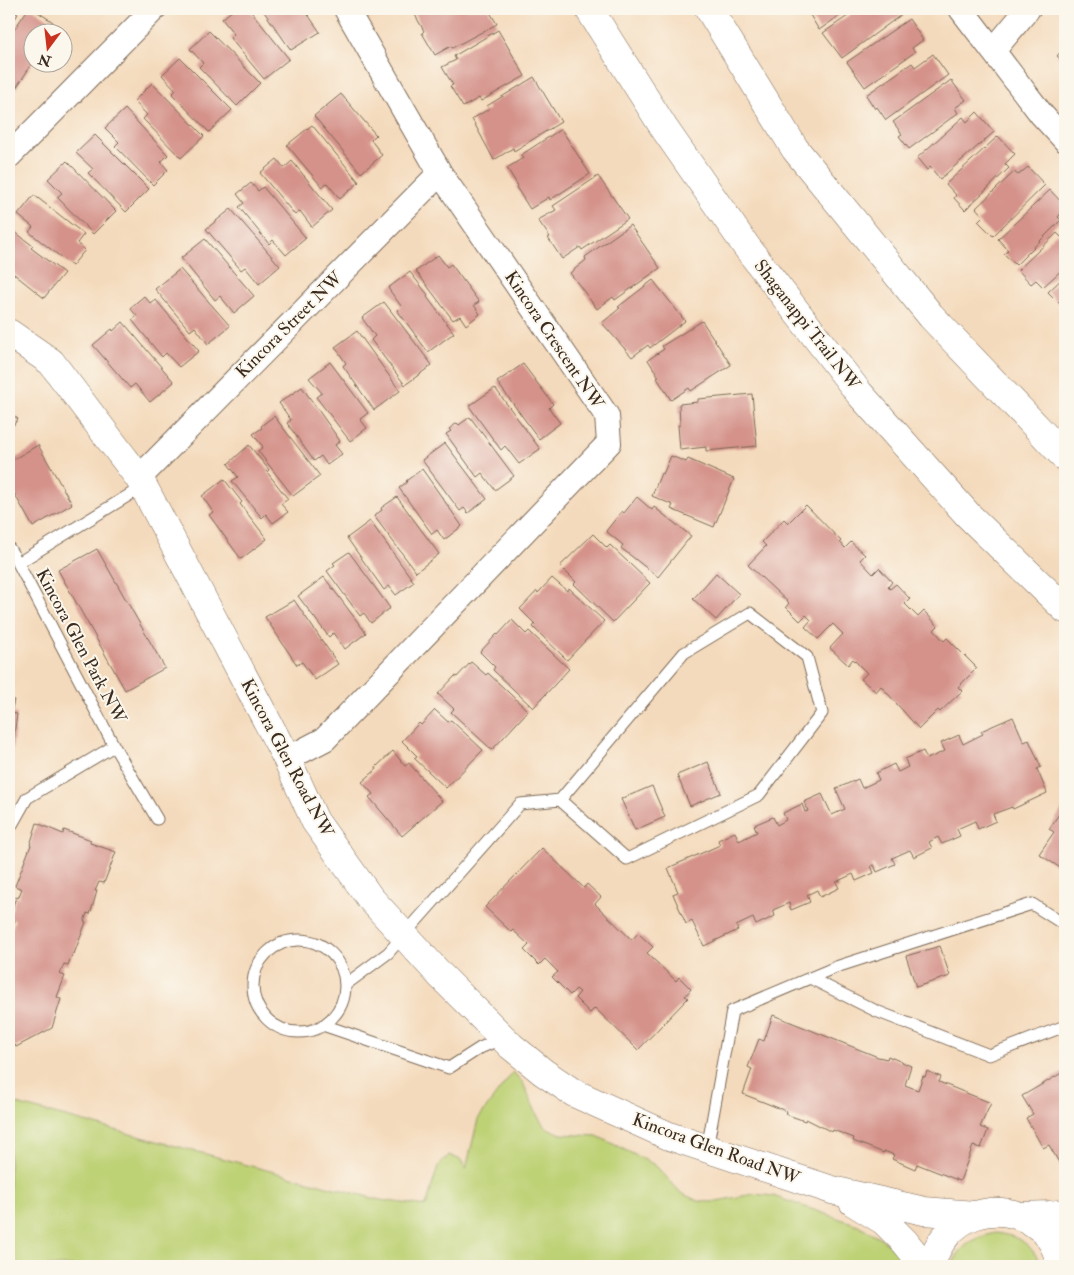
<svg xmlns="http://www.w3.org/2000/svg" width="1074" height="1275" font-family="'IM FELL Double Pica',serif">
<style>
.green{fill:#bdd175;stroke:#7c7e4a}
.building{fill:#d4928a}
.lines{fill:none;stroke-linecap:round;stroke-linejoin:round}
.service-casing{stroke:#7c6855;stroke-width:13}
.minor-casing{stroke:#7c6855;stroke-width:26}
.tertiary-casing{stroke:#7c6855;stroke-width:29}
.secondary-casing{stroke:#7c6855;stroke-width:29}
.service{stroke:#fff;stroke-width:11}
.minor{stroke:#fff;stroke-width:24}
.tertiary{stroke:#fff;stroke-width:28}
.secondary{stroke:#fff;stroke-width:28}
.labels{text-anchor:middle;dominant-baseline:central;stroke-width:4;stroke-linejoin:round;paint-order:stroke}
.street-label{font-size:18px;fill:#3b2a1e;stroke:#fbf7ec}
</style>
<rect width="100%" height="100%" fill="#fbf7ec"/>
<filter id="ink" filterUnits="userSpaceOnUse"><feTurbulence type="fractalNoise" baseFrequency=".02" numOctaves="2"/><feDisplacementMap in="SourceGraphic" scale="10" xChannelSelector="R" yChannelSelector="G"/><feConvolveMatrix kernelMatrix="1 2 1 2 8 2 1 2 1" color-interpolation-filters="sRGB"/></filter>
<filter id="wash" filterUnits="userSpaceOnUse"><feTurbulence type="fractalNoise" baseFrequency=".0096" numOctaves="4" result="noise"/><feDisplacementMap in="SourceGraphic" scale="20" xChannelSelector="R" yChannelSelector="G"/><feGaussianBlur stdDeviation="1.12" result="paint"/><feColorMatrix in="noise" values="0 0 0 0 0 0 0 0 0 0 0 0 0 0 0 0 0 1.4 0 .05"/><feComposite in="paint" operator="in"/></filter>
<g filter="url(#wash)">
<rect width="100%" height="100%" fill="#f4dabc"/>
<path class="green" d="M513,1072L523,1083L538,1117L545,1127L561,1134L597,1136L655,1165L681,1193L698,1201L711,1202L754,1194L773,1196L858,1225L882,1239L896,1251L903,1266H9V1102L380,1200L426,1206L438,1166L449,1155L461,1160L466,1169L478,1119Z
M995,1233C1020,1236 1031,1244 1042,1266H952C960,1245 974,1238 995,1233Z"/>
<g id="blocks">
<path class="building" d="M9,9L18,14L9,28Z
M28,9H33L53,22L47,32H32V64L12,94L9,91V37Z
M234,9H249L289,59L264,79L230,38L234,34L222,19Z
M262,9H304L320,32L291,50Z
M422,9H488L497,24L452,48L451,46L435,55L422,33L424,31L414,13Z
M808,9H849L819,30L810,15L811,14Z
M858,9H902L905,12L842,58L823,33Z
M909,19L923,40L912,48L915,52L865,87L847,62Z
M498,30L525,76L481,101L479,98L463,107L450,86L453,85L442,67L456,60L454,56Z
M209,31L260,83L237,106L199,67L203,63L190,49Z
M1065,47V63L1057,56Z
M933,54L948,75L886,120L877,107L875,109L866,95L912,63L915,67Z
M180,58L232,110L209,132L172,94L176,90L162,75Z
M534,77L561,122L514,151L513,148L494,160L472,119L489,109L487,106Z
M951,80L966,100L955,108L958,113L909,149L899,136L902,134L893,122Z
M152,83L204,136L181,158L143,119L147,115L134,101Z
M341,94L376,135L371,140L382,155L361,173L314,116Z
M125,109L168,155L161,162L168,170L153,185L115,146L119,142L105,128Z
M977,112L994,132L940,179L930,167L927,170L917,158L963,117L967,122Z
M312,125L359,182L340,199L327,183L322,187L287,145Z
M561,129L590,174L550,200L549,197L530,209L516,187L518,186L507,168L523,158L521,155Z
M95,135L149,189L126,212L88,173L93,169L76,153Z
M998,136L1015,154L1005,164L1009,168L965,210L954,198L956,195L946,184Z
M277,159L284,168L292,161L332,210L312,227L300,211L295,215L260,173Z
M67,161L116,211L93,234L57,197L62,193L48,179Z
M1028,167L1045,185L993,236L978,221L983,216L976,208L1014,172L1018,175Z
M598,176L628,219L582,250L580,247L562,259L548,238L550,237L538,220L556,210L553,206Z
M251,183L258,191L263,187L306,238L286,255L273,240L269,244L239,207L244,203L237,194Z
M1050,190L1065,206V209L1058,217L1061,220L1016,265L1004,254L1008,250L998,239Z
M34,195L84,234L77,243L85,250L72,266L29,232L33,227L18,215Z
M231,209L280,266L259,284L245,267L241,270L206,229Z
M630,225L660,268L615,300L613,297L597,309L570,273L586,260L585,257Z
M10,228L33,246L31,248L64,273L44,298L9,270V230Z
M1057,233L1061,237L1065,233V267L1043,287L1036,280L1031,284L1018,270Z
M205,239L254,296L234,313L220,296L215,300L181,258Z
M438,255L447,267L451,264L479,302L474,305L480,314L466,325L460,316L453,320L416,271Z
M180,269L230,326L208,344L195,327L190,331L155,289Z
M410,272L428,295L427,297L454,333L428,352L397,310L401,306L388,288Z
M1065,276V302L1062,306L1048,292Z
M653,280L685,321L650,348L648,345L632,357L602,323L620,308L618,307Z
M144,296L151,304L156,300L199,351L179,367L166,353L162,357L132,320L137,316L130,308Z
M384,302L432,365L405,385L371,340L375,336L362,318Z
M702,321L731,365L691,391L689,388L671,400L657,378L659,377L648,360L664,349L662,346Z
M123,322L174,382L150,402L135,384L130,388L93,345L112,329L113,331Z
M357,331L400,391L374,410L343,366L346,363L335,347Z
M330,362L368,413L360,419L367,428L350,441L316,397L322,393L309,378Z
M523,364L553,404L549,408L560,423L539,439L497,382Z
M302,387L340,441L335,445L342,454L327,465L321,456L314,461L287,423L291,420L279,403Z
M495,388L540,449L519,464L505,446L501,450L469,406Z
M752,394L757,446L706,451V447L680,450L678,425H680L679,404L698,402V399Z
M9,412L18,419L9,431Z
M274,416L320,476L293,496L258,451L263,447L253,434L262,428L261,426Z
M470,417L514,476L495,490L482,473L477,477L446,434L451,431L449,429L457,423L459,425Z
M445,443L487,499L468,513L464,508L460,511L422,460Z
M38,445L72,504L33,527L9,484V462Z
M249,445L269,470L267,472L288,499L281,504L288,512L273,523L266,514L262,518L232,481L238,477L228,464Z
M671,456L686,462L688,459L734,479L714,527L671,509L673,505L652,496L661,473L663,474Z
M422,469L462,526L444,540L437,530L432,534L399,488L407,482L406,481Z
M224,479L242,502L240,504L267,539L241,559L209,515L213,512L202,496Z
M397,497L439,554L416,572L374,516L382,510L381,508Z
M637,497L652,510L654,507L691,536L658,577L621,548L623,545L606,531L622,511L624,513Z
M806,505L841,541L840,542L845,548L851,542L865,555L860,560L873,574L879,568L892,582L888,587L890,589L896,584L910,599L905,604L918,617L924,611L938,626L934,630L944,641L947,638L977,668L958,687L962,691L940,712L938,710L919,729L881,686L876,692L861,679L867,673L853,659L848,665L830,648L843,634L833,624L818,639L805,627L811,620L806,615L800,621L786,607L789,603L748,565L766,546L762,542L784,519L788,523Z
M370,521L414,582L396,595L389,586L384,590L347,538Z
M593,534L607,548L610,545L650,583L613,622L574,584L576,582L560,566Z
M97,549L165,668L125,690L58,570Z
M349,552L390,608L371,623L364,613L360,616L327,571L335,565L333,563Z
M716,573L739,594L716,620L693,599Z
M324,577L366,633L345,649L333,633L329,637L298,596Z
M552,578L567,591L569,588L604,621L567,660L533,627L535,624L520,609L537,591L538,593Z
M294,600L338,664L315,680L302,662L297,665L265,617Z
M512,620L526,634L529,631L569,669L533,708L493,670L495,667L480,652L497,634L498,635Z
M471,662L486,675L488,673L528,711L492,750L451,712L454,709L438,694L455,676L457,677Z
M9,699L14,700L11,713L17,714L11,757H9Z
M435,710L448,722L451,720L483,750L446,788L414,758L417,756L402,741L419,723L421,725Z
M1013,717L1024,742L1029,740L1041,767L1037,769L1047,793L1013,809L1012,807L993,814L996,821L978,829L975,821L957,829L960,836L942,844L938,837L929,842L932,848L914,857L910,850L892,858L895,864L877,872L874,865L871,866L874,873L856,881L853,874L836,882L839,888L820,897L817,890L807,895L810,902L791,910L789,903L773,910L775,916L756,925L753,918L736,926L738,930L704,946L692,921L686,924L673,894L678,892L668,868L720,845L718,840L735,832L739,841L757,832L754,825L773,817L777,825L786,820L783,813L802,804L805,812L808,811L804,802L822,794L832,815L845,809L836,789L858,779L862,788L879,780L876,773L894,764L898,772L908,767L905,759L923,751L927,759L945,751L941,743L959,735L963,744L983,734L981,731Z
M393,751L405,766L409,763L442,801L402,836L369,797L373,794L362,782L377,769L376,767Z
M708,762L721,793L690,806L677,775Z
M652,786L665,817L635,830L621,799Z
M1065,805V871L1039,854L1054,832L1049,829Z
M37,823L63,834L64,830L91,840L90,843L116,852L104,883L99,882L95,891H97L93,905L90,914L87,913L84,922H86L74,954L73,953L68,965L64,964L60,974L65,976L57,997L61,999L52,1028L16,1047L15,1045L9,1048V930L11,931L15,920L9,918L16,897L18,898L22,889L15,886L31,845H30Z
M542,848L584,888L587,884L601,897L595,904L632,940L638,933L653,947L647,953L676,981L679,977L691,989L685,996L688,998L638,1050L595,1008L590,1013L575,998L580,992L576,989L570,995L552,977L558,972L545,959L539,965L524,950L529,945L513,930L511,932L485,907Z
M940,946L950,976L916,987L906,956Z
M773,1015L878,1057L887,1059L888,1056L911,1066L905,1085L918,1090L923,1076L925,1077L927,1071L941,1077L939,1082L991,1103L980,1127L988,1130L981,1148L973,1146L960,1181L917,1164L915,1169L892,1159L894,1155L884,1151V1153L853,1141L854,1138L833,1130L832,1132L806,1119L805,1121L785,1114L786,1111L743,1094L752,1069L748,1067L759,1039L764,1041Z
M1065,1071V1163L1061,1166L1049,1145L1043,1148L1026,1118L1033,1114L1022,1096Z"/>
</g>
</g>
<g filter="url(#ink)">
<use href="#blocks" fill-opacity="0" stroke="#7c6855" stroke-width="1"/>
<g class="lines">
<defs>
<path id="service" d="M9,548L18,563
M114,746L157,819
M9,830L27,798L114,746L18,563L144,486
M253 986a46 46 0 1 1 92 0a46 46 0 1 1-92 0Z
M810,978L876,1011L989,1055L1065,1026
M345,985L388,953L520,804L560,800L627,859L759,795L822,713L807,657L750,613L684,653L560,800
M323,1025L449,1068L480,1048L503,1038
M707,1149L732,1011L836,967L1032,904L1065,925"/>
<path id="minor" d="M961,9L1042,115L1065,140
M993,51L1028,9
M9,156L154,9
M139,478L440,173
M287,759L325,739L609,443L607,416L440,173L346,9"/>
<path id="tertiary" d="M9,333L51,362L139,478L287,759L315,821L370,898L441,976L511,1046L543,1072L574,1093L669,1136L832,1190L924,1211L975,1215
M853,1202L884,1221L905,1242L924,1266
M1020,1216L1050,1215L1065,1213
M931,1266C943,1216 998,1195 1039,1227C1052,1236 1057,1252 1062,1266"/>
<path id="secondary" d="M589,9L664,128L746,246L859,393L968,515L1065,609
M709,9L795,149L931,316L1065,457"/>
</defs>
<use href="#service" class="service-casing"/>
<use href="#minor" class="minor-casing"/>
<use href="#tertiary" class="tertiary-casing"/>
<use href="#secondary" class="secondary-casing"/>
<use href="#service" class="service"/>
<use href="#minor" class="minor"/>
<use href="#tertiary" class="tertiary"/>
<use href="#secondary" class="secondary"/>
</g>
</g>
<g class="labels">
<g class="street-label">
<text transform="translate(289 325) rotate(-45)">Kincora Street NW</text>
<text transform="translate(807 325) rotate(52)">Shaganappi Trail NW</text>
<text transform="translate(554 340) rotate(56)">Kincora Crescent NW</text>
<text transform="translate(81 646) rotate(62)">Kincora Glen Park NW</text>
<text transform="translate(287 758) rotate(62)">Kincora Glen Road NW</text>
<text transform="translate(716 1149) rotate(20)">Kincora Glen Road NW</text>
</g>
</g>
<rect width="1074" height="1275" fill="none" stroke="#fbf7ec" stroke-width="30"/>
<g transform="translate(48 48) rotate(195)"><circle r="24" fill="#fbf7ec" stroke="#aea59a"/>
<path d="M0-4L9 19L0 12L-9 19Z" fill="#c8321e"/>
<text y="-8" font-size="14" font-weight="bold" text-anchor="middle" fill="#3b2a1e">N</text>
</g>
</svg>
